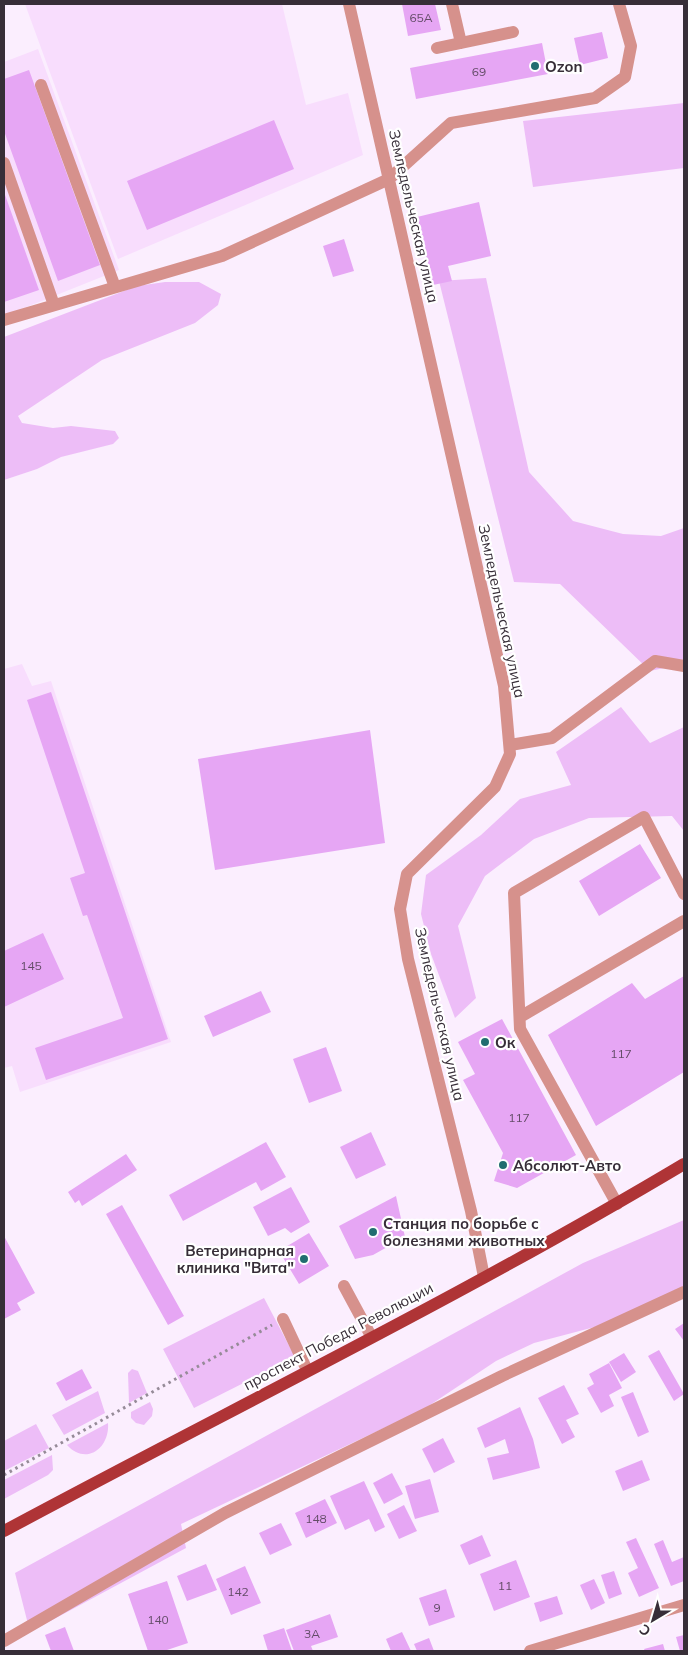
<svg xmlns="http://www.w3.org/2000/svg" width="688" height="1655" font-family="Mulish,sans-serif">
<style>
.built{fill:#f8ddfd}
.green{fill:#edbdf7}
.building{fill:#e6a6f4}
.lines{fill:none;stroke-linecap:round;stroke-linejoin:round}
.path{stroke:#968b98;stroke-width:3;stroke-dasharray:2.5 4;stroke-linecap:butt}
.minor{stroke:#d6918c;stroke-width:12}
.major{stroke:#af3436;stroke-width:12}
.poi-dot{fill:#216d70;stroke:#fff;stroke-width:2}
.labels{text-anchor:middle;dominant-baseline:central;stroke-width:4.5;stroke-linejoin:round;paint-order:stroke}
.number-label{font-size:12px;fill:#634c67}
.poi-label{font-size:15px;font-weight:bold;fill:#372e38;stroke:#fff;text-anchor:start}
.street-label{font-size:15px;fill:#372e38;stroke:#fff}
</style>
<rect width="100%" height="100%" fill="#fbeefe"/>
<path class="built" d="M25,4H282L306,105L348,93L363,155L118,259Z
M38,49L119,270L4,316V62Z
M22,664L32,686L51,681L171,1042L20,1092L12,1066L4,1068V669Z"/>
<path class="green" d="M684,103V168L533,187L523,121Z
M486,278L529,472L573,521L623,534L661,536L684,528V671L678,665L650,671L560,584L514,582L439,281Z
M165,282H199L221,294L218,305L195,323L102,360L18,416L22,423L53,428L71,426L115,431L119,438L113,444L61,457L37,469L4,480V337L137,286Z
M621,707L650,743L684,727V831L672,816L589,818L534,839L485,876L458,926L476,998L455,1018L431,954L421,914L426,875L481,835L520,799L571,785L556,752Z
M684,1220V1289L625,1319L534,1343L496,1361L424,1409L181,1524L186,1548L30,1632L15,1573L583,1263Z
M264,1298L295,1357L194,1408L163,1349Z
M132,1369L138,1371L147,1393L129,1403L128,1373Z
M98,1391L105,1413L64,1435L52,1415Z
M150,1402L153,1409L152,1416L144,1425L136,1423L131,1418V1412Z
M108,1423C110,1448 86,1466 67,1445Z
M36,1424L49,1448L4,1471V1441Z
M52,1455L53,1470L48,1475L4,1499V1480Z"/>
<path class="building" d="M402,4H435L441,30L408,36Z
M602,32L608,58L580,65L574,38Z
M542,43L548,74L416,99L410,68Z
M29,70L100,265L58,281L4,131V79Z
M274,120L294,169L147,230L127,181Z
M4,192L39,290L4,302Z
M479,202L491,256L448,266L452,281L433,285L417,217Z
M344,239L354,271L333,277L323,246Z
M51,692L168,1039L46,1080L35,1048L123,1018L87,915L83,916L70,878L85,873L27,700Z
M370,730L385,843L215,870L198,759Z
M640,844L661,878L599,916L579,881Z
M43,933L64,979L4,1007V951Z
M684,976V1072L596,1126L548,1035L632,983L645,999Z
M261,991L271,1012L213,1037L204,1016Z
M502,1019L576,1155L517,1188L494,1181L503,1153L463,1080L475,1074L458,1042Z
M326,1047L342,1091L309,1103L293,1059Z
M371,1132L386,1165L356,1179L340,1147Z
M266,1142L286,1177L261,1191L256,1182L183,1221L169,1195Z
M126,1154L137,1170L82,1206L79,1200L75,1203L68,1192Z
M291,1187L310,1222L291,1233L285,1228L268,1236L253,1207Z
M396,1196L405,1237L373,1255L355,1259L339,1226Z
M122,1205L184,1316L168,1325L106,1214Z
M309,1233L329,1266L299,1284L279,1251Z
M4,1236L35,1293L17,1303L21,1310L4,1319Z
M684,1323V1341L675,1329Z
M659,1350L684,1394L674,1401L648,1356Z
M624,1353L636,1372L621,1382L609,1362Z
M609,1363L622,1388L609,1395L614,1406L601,1413L587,1388L594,1384L589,1374Z
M82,1369L92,1388L66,1401L56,1383Z
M564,1385L579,1414L566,1420L575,1437L562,1444L538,1398Z
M633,1392L649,1432L638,1437L621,1397Z
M520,1407L533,1439L540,1468L493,1480L487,1458L509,1453L505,1439L485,1448L477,1428Z
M443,1438L455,1462L434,1473L422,1449Z
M642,1460L650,1480L623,1491L615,1471Z
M392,1473L403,1494L384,1504L373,1483Z
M430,1479L439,1512L415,1519L405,1486Z
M364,1481L385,1527L375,1532L369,1519L345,1530L330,1496Z
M325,1499L337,1523L306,1538L295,1513Z
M404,1505L417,1531L399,1539L387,1514Z
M281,1523L292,1545L270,1555L259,1533Z
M482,1535L491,1556L469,1565L460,1545Z
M636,1538L659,1588L639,1597L628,1573L638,1568L626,1542Z
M663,1540L672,1562L684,1557V1581L671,1586L654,1544Z
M516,1560L530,1597L494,1611L480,1574Z
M206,1564L217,1590L187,1601L177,1576Z
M245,1566L261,1603L231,1615L216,1579Z
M614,1571L622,1594L609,1599L601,1575Z
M594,1579L605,1603L591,1610L580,1585Z
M167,1581L188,1643L164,1651H148L128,1594Z
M446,1589L455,1617L429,1626L419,1598Z
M557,1596L563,1614L540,1622L534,1603Z
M330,1614L338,1637L311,1646L313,1651H294L286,1630Z
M65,1627L74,1651H51L45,1635Z
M284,1628L292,1651H268L263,1635Z
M402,1632L411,1651H391L386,1639Z
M684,1635V1651H680L676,1637Z
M429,1638L434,1651H417L414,1644Z
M663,1644L665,1651H645L644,1649Z"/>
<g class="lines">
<path class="path" d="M4,1475L272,1325"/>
<path class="minor" d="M349,4L504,686L510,754L495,787L407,874L400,909L408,959L471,1211L484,1277
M452,4L461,43
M437,48L513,32
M41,85L115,287
M4,163L54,305
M4,320L222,256L389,179L451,123L595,98L625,77L631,46L619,4
M510,745L552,738L655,661L684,666
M520,1017L684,921
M617,1204L520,1029L514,893L644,817L684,894
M344,1286L371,1336
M283,1319L307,1370
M4,1641L225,1513L502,1376L684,1292
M530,1651L684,1605"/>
<path class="major" d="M4,1531C231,1409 463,1296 684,1164"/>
</g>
<g class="poi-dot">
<circle cx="535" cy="66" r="5"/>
<circle cx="485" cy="1042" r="5"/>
<circle cx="503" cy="1165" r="5"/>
<circle cx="373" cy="1232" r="5"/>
<circle cx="304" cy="1259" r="5"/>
</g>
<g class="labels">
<g class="number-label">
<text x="421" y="17">65А</text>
<text x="479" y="71">69</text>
<text x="31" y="965">145</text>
<text x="621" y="1053">117</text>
<text x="519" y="1117">117</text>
<text x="316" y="1518">148</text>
<text x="505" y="1585">11</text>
<text x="238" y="1591">142</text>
<text x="437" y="1607">9</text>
<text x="158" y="1619">140</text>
<text x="312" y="1633">3А</text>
</g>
<g class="poi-label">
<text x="545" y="66">Ozon</text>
<text x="495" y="1042">Ок</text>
<text x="513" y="1165">Абсолют-Авто</text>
<text x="383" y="1223">Станция по борьбе с<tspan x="383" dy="17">болезнями животных</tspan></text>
<text x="294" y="1250" text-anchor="end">Ветеринарная<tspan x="294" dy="17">клиника "Вита"</tspan></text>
</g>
<g class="street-label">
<text transform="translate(414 216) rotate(77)">Земледельческая улица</text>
<text transform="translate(502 611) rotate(78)">Земледельческая улица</text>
<text transform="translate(440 1014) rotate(77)">Земледельческая улица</text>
<text transform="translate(338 1336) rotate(-28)">проспект Победа Революции</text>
</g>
</g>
<rect width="688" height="1655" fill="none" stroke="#372e38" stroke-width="10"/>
<g transform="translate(653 1620) rotate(218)" stroke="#ffffff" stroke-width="4" paint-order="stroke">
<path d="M0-4L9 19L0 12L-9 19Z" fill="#372e38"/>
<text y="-8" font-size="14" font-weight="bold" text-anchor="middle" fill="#372e38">С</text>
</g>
</svg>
